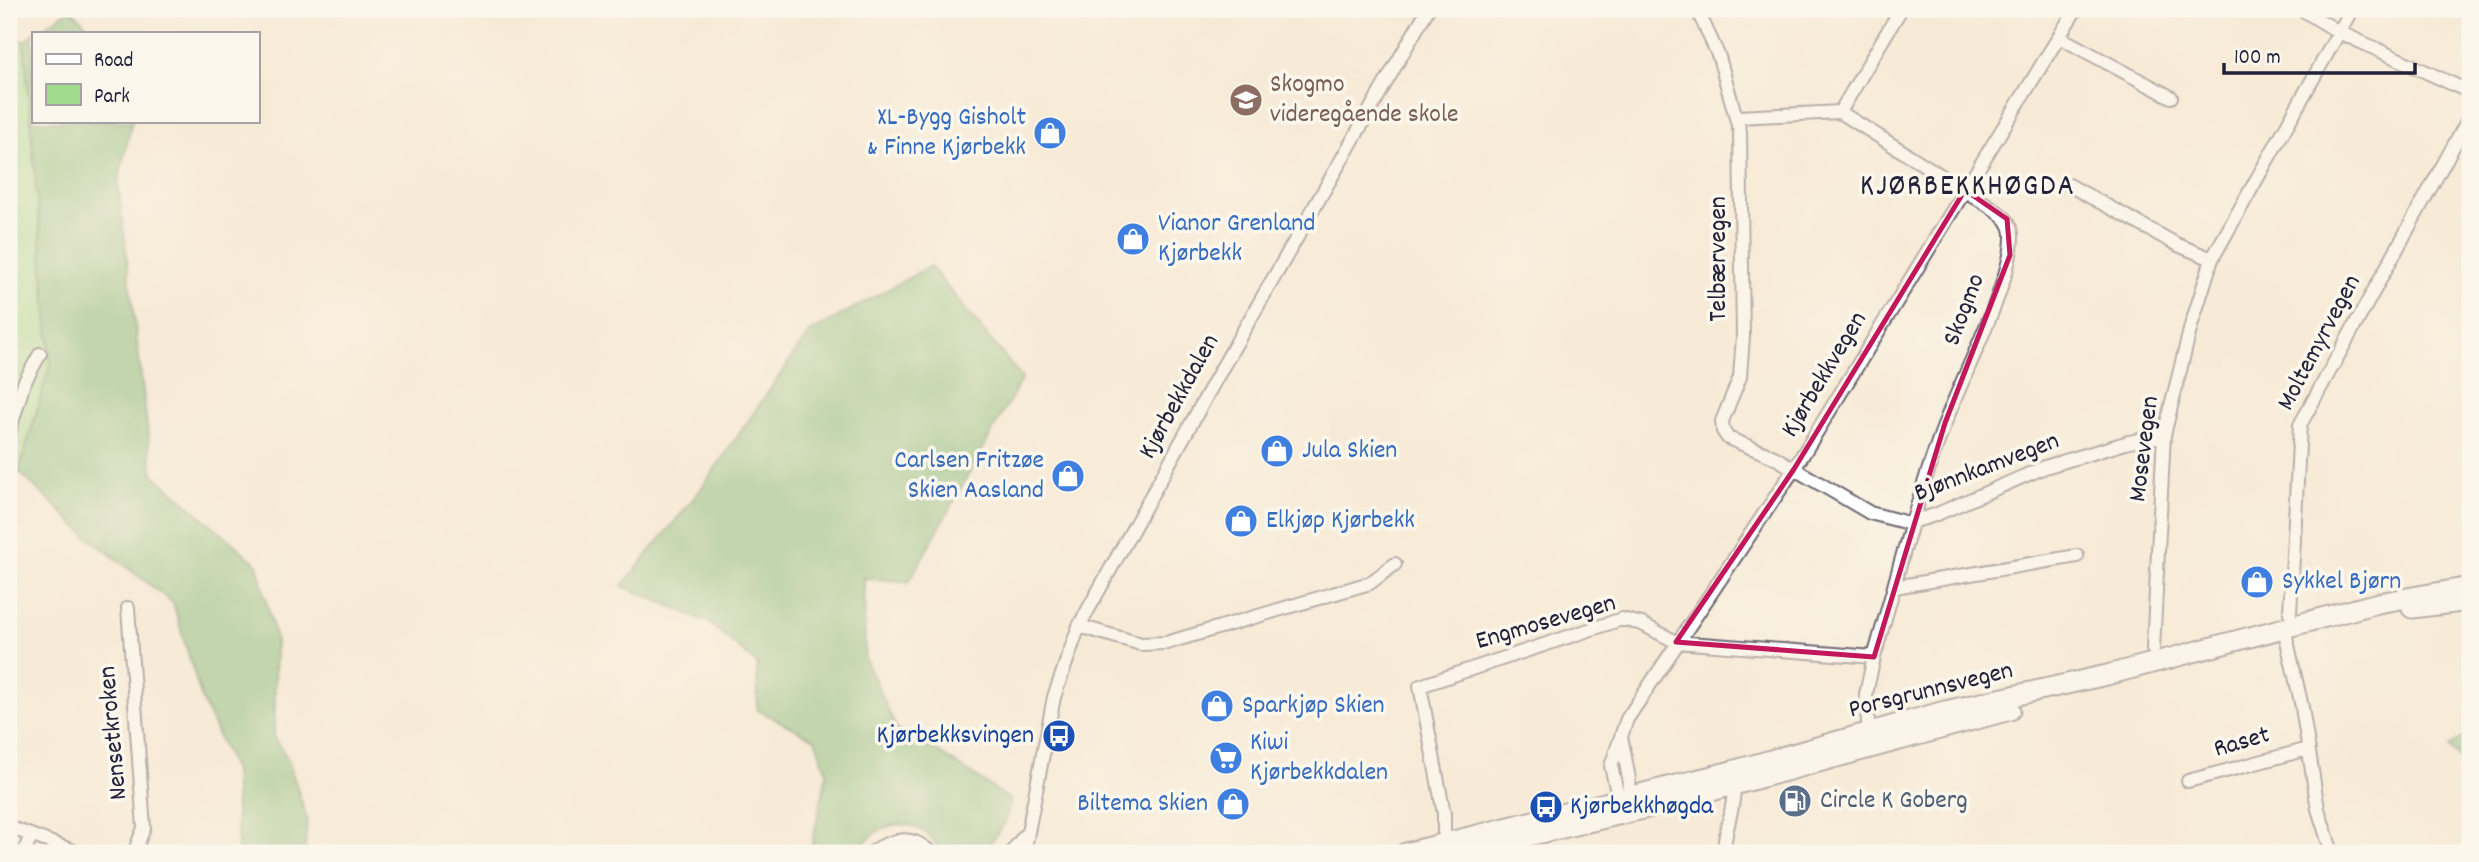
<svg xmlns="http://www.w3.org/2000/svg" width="2479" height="862" font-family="Dekko,sans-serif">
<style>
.green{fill:#a0db8e;stroke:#617e64;stroke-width:2}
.forest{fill:#80bb79;stroke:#516e5a;stroke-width:2}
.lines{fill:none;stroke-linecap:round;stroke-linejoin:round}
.minor-casing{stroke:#6d6872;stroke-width:16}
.highway-casing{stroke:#6d6872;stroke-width:23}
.minor{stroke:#fff;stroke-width:12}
.highway{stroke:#fff;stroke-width:19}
.marked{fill:none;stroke:#c2185b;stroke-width:5;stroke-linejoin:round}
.labels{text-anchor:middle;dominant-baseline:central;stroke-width:7;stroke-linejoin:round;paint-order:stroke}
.education-label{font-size:26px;fill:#785e54;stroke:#fbf7ec;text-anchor:start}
.shop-label{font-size:26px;fill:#366cbe;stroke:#fbf7ec;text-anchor:start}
.street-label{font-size:26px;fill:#22223b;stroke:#fbf7ec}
.transit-label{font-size:26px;fill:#164399;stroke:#fbf7ec;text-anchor:end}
.service-label{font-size:26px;fill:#4e5e75;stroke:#fbf7ec;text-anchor:start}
.quarter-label{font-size:30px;letter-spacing:2px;fill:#22223b;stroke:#fbf7ec}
</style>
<rect width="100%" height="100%" fill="#fbf7ec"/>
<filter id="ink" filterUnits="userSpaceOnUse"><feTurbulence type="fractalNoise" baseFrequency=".0143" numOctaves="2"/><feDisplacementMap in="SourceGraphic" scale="14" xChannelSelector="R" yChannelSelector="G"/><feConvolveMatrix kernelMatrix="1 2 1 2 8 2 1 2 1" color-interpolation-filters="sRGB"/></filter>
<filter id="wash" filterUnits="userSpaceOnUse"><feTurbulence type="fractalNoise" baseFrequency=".00686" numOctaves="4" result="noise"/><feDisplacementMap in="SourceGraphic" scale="28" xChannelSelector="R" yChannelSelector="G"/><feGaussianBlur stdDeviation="1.57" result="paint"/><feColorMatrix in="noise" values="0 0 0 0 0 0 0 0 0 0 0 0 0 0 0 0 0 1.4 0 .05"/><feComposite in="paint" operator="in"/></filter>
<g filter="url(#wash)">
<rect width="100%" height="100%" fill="#f7ebd7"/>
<path class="green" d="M9,38L24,41L51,362L19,472L9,487Z"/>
<path class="forest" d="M71,9L94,33H35Z
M33,35V121H132L118,184L153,474L257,564L276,640L274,738L288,759L307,819L305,853H238L234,771L202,700L173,603L88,537L19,472L51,362L24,41Z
M930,266L1022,378L909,582L864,578L865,658L897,730L937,751L1011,800L1005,823L983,853H942C918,813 881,817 857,853H810L827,773L815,739L757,710V664L708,622L622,586L698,493L809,333Z
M2470,733V769L2449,747Z"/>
</g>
<g filter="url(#ink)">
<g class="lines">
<defs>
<path id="minor" d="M1697,9L1719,57L1740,132L1743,336L1740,377L1722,421L1723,431L1728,438L1774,457L1870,513L1908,523L1935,515L2045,467L2129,442L2164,435
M2301,9L2339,32L2470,92
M2059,37L2171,97
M1738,117L1840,112
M2069,185L2178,245L2212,259
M9,432L24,383L40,354
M1895,587L2077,556
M128,608L144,828L134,853
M2290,613L2300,425L2470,116
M1079,626L1141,644L1166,643L1370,583L1395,564
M2284,628L2302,707L2318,809L2332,853
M2153,649L2164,435L2191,326L2212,259L2352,9
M1868,722L1866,694L1874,657C1897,579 1916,499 1945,423C1962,377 2014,278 2012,234C2011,221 2003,216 1994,209L1840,112L1901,9
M1622,741L1629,779L1628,802
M2188,781L2308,749
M1620,805L1611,766L1627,719L1794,469L2076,9
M9,827L79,853
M1444,832V814L1420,686L1622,619L1642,624L1676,642L1874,657
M24,853L31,835
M871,853C892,838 912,834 931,853
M1011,853L1025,835
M1024,853L1054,697L1079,626L1222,368L1428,9
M1724,853C1724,825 1737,807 1733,778"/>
<path id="highway" d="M2412,608L2470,601
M1406,853L1732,771L1945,711L2107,675L2378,603L2470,587
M1457,853L1660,805L2010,710"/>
</defs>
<use href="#minor" class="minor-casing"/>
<use href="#highway" class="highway-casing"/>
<use href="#minor" class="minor"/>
<use href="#highway" class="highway"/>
</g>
</g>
<path d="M0 0H2479V862H0ZM1965,190L2007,219L2010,255L1945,423L1874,657L1676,642L1794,469Z" fill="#f7ebd7" fill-opacity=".55" fill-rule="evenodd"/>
<path class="marked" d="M1965,190L2007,219L2010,255L1945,423L1874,657L1676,642L1794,469Z"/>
<defs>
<symbol id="school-disc" viewBox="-11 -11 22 22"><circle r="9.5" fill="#8d6e63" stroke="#fbf7ec"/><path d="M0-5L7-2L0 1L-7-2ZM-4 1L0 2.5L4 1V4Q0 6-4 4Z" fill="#fff"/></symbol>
<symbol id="shop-disc" viewBox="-11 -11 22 22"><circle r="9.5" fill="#3f7fe0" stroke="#fbf7ec"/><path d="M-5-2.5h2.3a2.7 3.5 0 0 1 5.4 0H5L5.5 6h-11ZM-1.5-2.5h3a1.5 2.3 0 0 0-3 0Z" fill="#fff"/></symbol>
<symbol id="bus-disc" viewBox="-11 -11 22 22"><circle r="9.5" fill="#1a4fb4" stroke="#fbf7ec"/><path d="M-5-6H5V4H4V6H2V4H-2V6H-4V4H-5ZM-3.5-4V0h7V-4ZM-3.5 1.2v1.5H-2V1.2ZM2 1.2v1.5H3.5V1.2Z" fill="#fff"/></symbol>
<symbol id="supermarket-disc" viewBox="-11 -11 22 22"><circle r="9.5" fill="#3f7fe0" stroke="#fbf7ec"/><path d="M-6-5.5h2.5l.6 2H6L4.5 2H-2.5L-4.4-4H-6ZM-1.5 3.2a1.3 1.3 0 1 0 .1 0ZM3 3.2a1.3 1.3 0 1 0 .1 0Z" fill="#fff"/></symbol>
<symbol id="fuel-disc" viewBox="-11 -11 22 22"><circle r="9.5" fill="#5c6f8a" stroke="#fbf7ec"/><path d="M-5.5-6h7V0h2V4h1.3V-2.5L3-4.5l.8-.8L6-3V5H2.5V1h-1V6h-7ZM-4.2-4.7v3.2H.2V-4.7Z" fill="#fff"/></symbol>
</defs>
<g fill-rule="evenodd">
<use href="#school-disc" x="1227" y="81" width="38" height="38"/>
<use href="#shop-disc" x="1031" y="114" width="38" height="38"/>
<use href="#shop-disc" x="1114" y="220" width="38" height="38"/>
<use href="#shop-disc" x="1258" y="432" width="38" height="38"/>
<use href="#shop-disc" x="1049" y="457" width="38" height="38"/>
<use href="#shop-disc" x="1222" y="502" width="38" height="38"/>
<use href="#shop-disc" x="2238" y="563" width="38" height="38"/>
<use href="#shop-disc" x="1198" y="687" width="38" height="38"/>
<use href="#bus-disc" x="1040" y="717" width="38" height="38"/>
<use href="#supermarket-disc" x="1207" y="739" width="38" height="38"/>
<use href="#fuel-disc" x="1776" y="782" width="38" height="38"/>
<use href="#shop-disc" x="1214" y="785" width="38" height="38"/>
<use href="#bus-disc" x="1527" y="788" width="38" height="38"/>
</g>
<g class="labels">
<g class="education-label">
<text x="1270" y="85">Skogmo<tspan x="1270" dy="30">videregående skole</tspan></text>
</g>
<g class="shop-label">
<text x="1026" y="118" text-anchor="end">XL-Bygg Gisholt<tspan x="1026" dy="30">&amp; Finne Kjørbekk</tspan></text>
<text x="1158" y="224">Vianor Grenland<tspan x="1158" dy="30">Kjørbekk</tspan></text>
<text x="1302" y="451">Jula Skien</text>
<text x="1044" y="461" text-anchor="end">Carlsen Fritzøe<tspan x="1044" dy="30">Skien Aasland</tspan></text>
<text x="1266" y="521">Elkjøp Kjørbekk</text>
<text x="2282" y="582">Sykkel Bjørn</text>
<text x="1242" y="706">Sparkjøp Skien</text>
<text x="1250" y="743">Kiwi<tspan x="1250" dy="30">Kjørbekkdalen</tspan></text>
<text x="1208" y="804" text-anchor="end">Biltema Skien</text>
</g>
<g class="street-label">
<text transform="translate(1719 259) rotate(-90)">Telbærvegen</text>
<text transform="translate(1965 310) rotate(-69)">Skogmo</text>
<text transform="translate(2320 343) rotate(-62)">Moltemyrvegen</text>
<text transform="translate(1825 375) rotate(-59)">Kjørbekkvegen</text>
<text transform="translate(1180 397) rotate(-61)">Kjørbekkdalen</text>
<text transform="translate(2145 449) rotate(-83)">Mosevegen</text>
<text transform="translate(1987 468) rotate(-21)">Bjønnkamvegen</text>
<text transform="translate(1546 623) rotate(-16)">Engmosevegen</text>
<text transform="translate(1931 691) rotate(-14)">Porsgrunnsvegen</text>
<text transform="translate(114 733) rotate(-95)">Nensetkroken</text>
<text transform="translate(2242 743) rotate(-16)">Raset</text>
</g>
<g class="transit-label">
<text x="1034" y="736">Kjørbekksvingen</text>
<text x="1570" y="807" text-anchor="start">Kjørbekkhøgda</text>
</g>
<g class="service-label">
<text x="1820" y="801">Circle K Goberg</text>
</g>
<g class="quarter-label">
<text x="1968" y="188">KJØRBEKKHØGDA</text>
</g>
</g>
<rect width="2479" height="862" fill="none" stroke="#fbf7ec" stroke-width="35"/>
<rect x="32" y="32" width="228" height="91" fill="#fbf7ec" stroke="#a4a2a5" stroke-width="2"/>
<rect x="46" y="54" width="35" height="10" fill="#ffffff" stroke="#a4a2a5" stroke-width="2"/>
<text x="94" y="66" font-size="21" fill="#22223b">Road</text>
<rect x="46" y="84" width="35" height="21" fill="#a0db8e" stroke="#a4a2a5" stroke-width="2"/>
<text x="94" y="102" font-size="21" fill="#22223b">Park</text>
<path d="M2224 63v10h191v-10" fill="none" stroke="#22223b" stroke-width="3.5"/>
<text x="2234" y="63" font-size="21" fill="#22223b" stroke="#fbf7ec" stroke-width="5" paint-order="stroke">100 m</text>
</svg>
